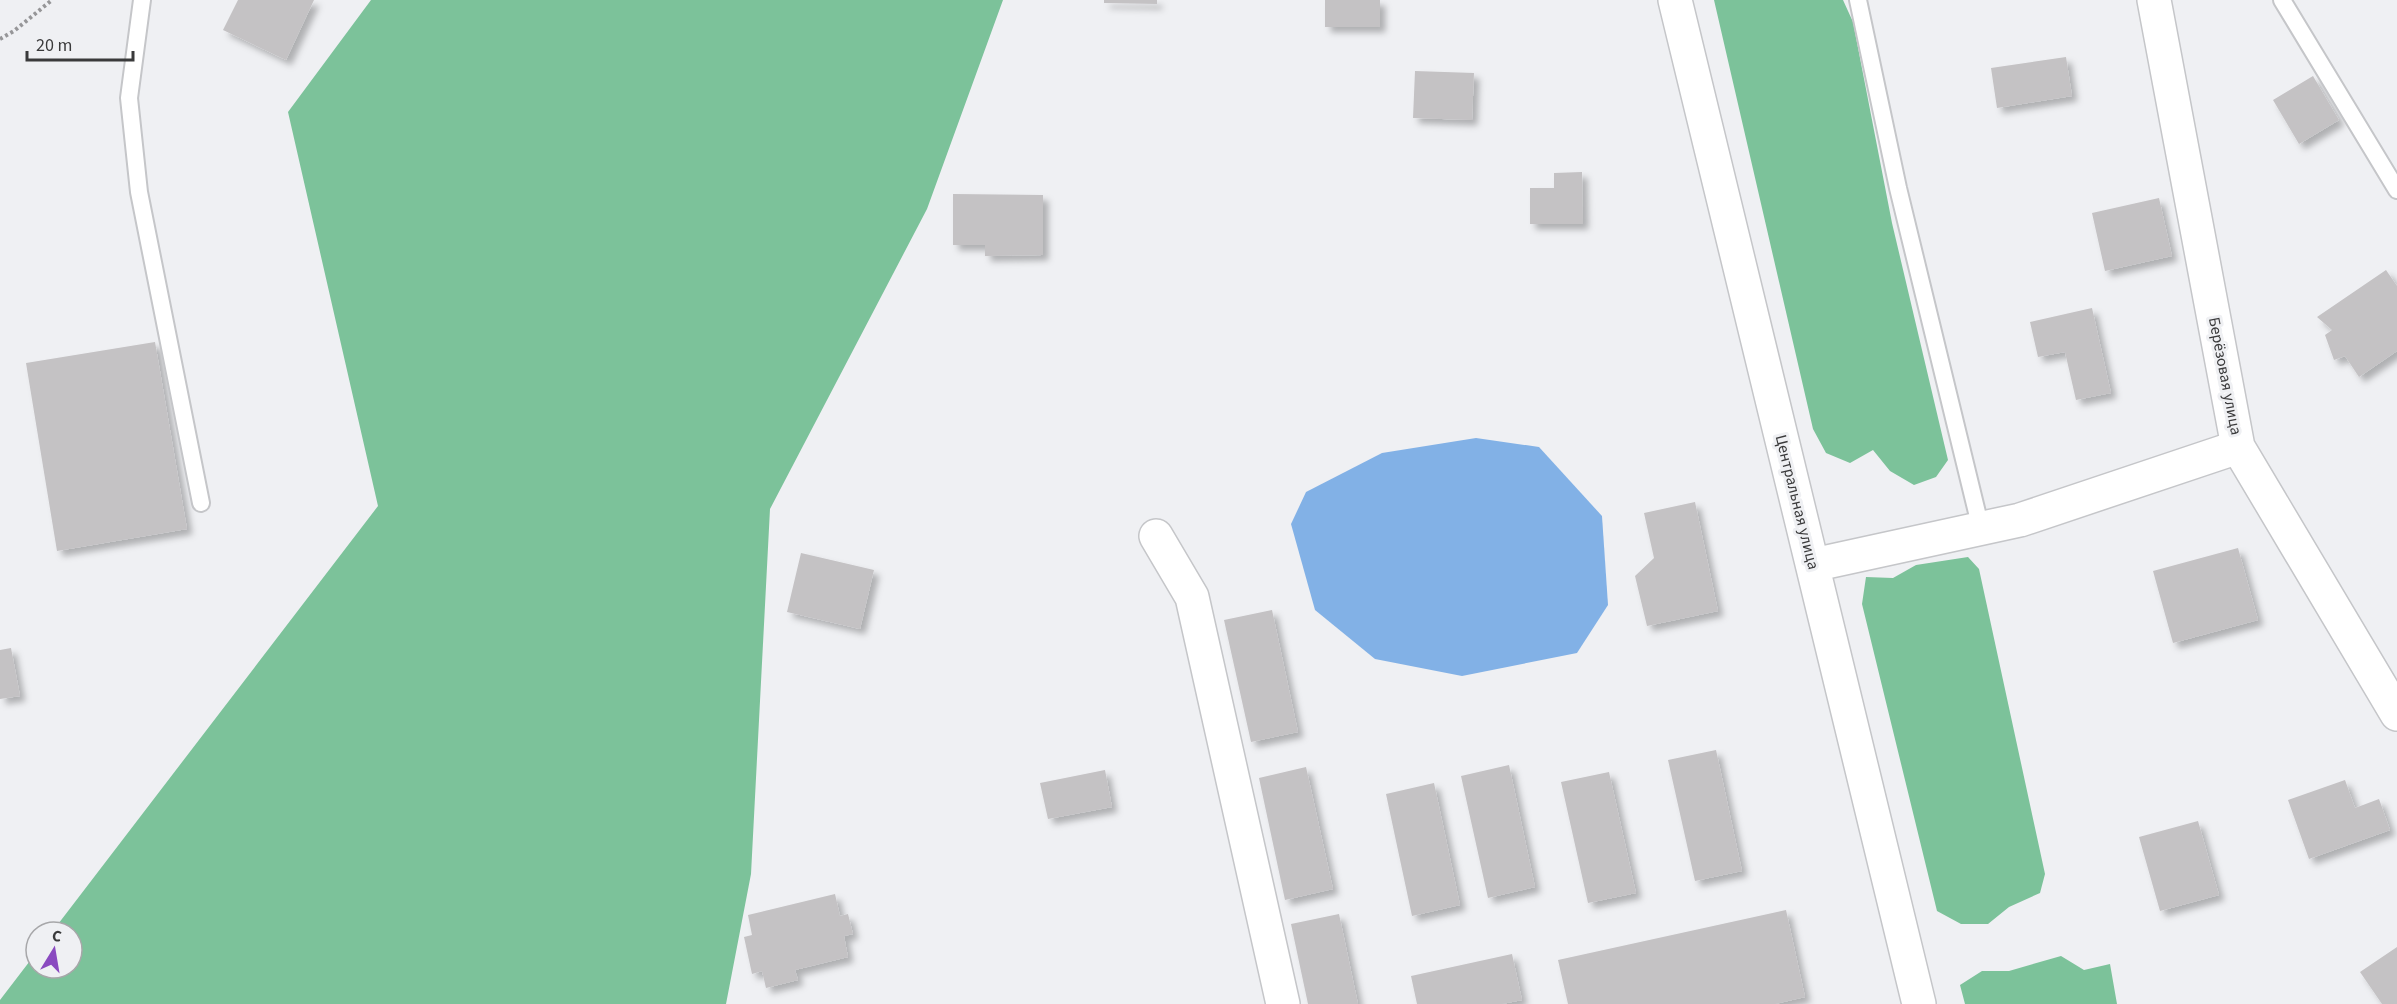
<svg xmlns="http://www.w3.org/2000/svg" width="2397" height="1004" font-family="'Source Sans 3',sans-serif">
<style>
.forest{fill:#7cc29a}
.water{fill:#82b1e6}
.building{fill:#c4c2c4;filter:url(#shadow)}
.lines{fill:none;stroke-linecap:round;stroke-linejoin:round}
.service-casing{stroke:#c5c6c9;stroke-width:20}
.minor-casing{stroke:#c5c6c9;stroke-width:36}
.secondary-casing{stroke:#c5c6c9;stroke-width:36}
.path{stroke:#969698;stroke-width:4;stroke-dasharray:3 3;stroke-linecap:butt}
.service{stroke:#fff;stroke-width:16}
.minor{stroke:#fff;stroke-width:33}
.secondary{stroke:#fff;stroke-width:33}
.labels{text-anchor:middle;dominant-baseline:central;stroke-width:6;stroke-linejoin:round;paint-order:stroke}
.street-label{font-size:16px;fill:#3a3a3b;stroke:#eff0f3}
</style>
<defs>
<filter id="shadow"><feDropShadow dx="5.5" dy="5.5" stdDeviation="3" flood-color="#0004"/></filter>
</defs>
<rect width="100%" height="100%" fill="#eff0f3"/>
<path class="forest" d="M371,0H1003L927,209L770,509L751,874L726,1004H0V1000L36,953V968H72V932H52L378,506L288,112Z
M1714,0H1843L1853,22L1892,223L1948,460L1936,477L1914,485L1890,471L1873,450L1850,463L1826,453L1813,429Z
M1968,557L1979,569L2045,874L2040,893L2009,907L1988,924H1961L1937,911L1862,604L1866,577L1893,578L1916,565Z
M2061,956L2084,970L2110,964L2117,1004H1965L1960,985L1982,971H2009Z"/>
<path class="water" d="M1476,438L1539,447L1602,516L1608,605L1577,653L1462,676L1375,659L1315,610L1291,524L1306,492L1382,453Z"/>
<path class="building" d="M238,0H314L286,60L223,30Z
M1104,0H1157V4L1104,3Z
M1325,0H1380V27H1325Z
M2066,57L2072,96L1997,108L1991,68Z
M1415,71L1474,73L1472,120L1413,118Z
M2313,76L2339,120L2299,144L2273,100Z
M1582,172L1583,224H1530V188H1554V173Z
M953,194L1043,195V255L985,256V245H953Z
M2159,198L2172,256L2105,271L2092,213Z
M2386,270L2397,286V351L2359,377L2345,356L2334,360L2325,335L2332,330L2317,317Z
M2092,308L2111,393L2076,400L2065,352L2038,357L2030,322Z
M155,342L187,529L57,551L26,363Z
M1695,502L1718,611L1647,626L1635,576L1654,558L1644,513Z
M2238,548L2258,620L2173,643L2153,571Z
M801,553L874,570L860,629L787,612Z
M1272,610L1298,732L1251,742L1224,620Z
M11,648L20,696L0,699V650Z
M1716,750L1742,871L1695,881L1668,760Z
M1509,765L1535,887L1488,898L1461,776Z
M1306,767L1333,889L1285,900L1259,778Z
M1105,770L1112,807L1048,819L1040,783Z
M1609,772L1636,893L1588,903L1561,782Z
M2345,780L2355,808L2379,799L2390,830L2309,859L2288,800Z
M1434,783L1460,905L1412,916L1386,794Z
M2198,821L2219,895L2160,911L2139,837Z
M835,894L840,916L848,914L853,934L844,936L848,957L795,970L798,980L766,988L762,971L752,974L744,937L752,935L748,915Z
M1786,910L1805,997L1775,1004H1568L1558,960Z
M1339,914L1358,1004H1308L1291,924Z
M2397,947V1004H2382L2360,972Z
M1512,954L1522,1000L1502,1004H1417L1411,976Z"/>
<g class="lines">
<defs>
<path id="service" d="M142,0L129,98L139,192L201,503
M1858,0L1898,188L1981,529
M2282,0L2397,190"/>
<path id="minor" d="M2154,0L2238,447L2397,714
M1156,536L1192,597L1283,1004
M1813,565L2020,520L2238,447"/>
<path id="secondary" d="M1675,0L1919,1004"/>
</defs>
<use href="#service" class="service-casing"/>
<use href="#minor" class="minor-casing"/>
<use href="#secondary" class="secondary-casing"/>
<path class="path" d="M0,39L14,31L52,0"/>
<use href="#service" class="service"/>
<use href="#minor" class="minor"/>
<use href="#secondary" class="secondary"/>
</g>
<g class="labels">
<g class="street-label">
<text transform="translate(2225 376) rotate(79)">Берёзовая улица</text>
<text transform="translate(1797 502) rotate(76)">Центральная улица</text>
</g>
</g>
<g transform="translate(54 950) rotate(11)"><circle r="28" fill="#eff0f3" stroke="#a7a7a9" stroke-width="1.5"/>
<path d="M0-4.5L10 22L0 15L-10 22Z" fill="#8a4ac0"/>
<text y="-9" font-size="16" font-weight="bold" text-anchor="middle" fill="#3a3a3b">С</text>
</g>
<path d="M27 51v9h106v-9" fill="none" stroke="#3a3a3b" stroke-width="3"/>
<text x="36" y="51" font-size="18" fill="#3a3a3b" stroke="#eff0f3" stroke-width="4.5" paint-order="stroke">20 m</text>
</svg>
